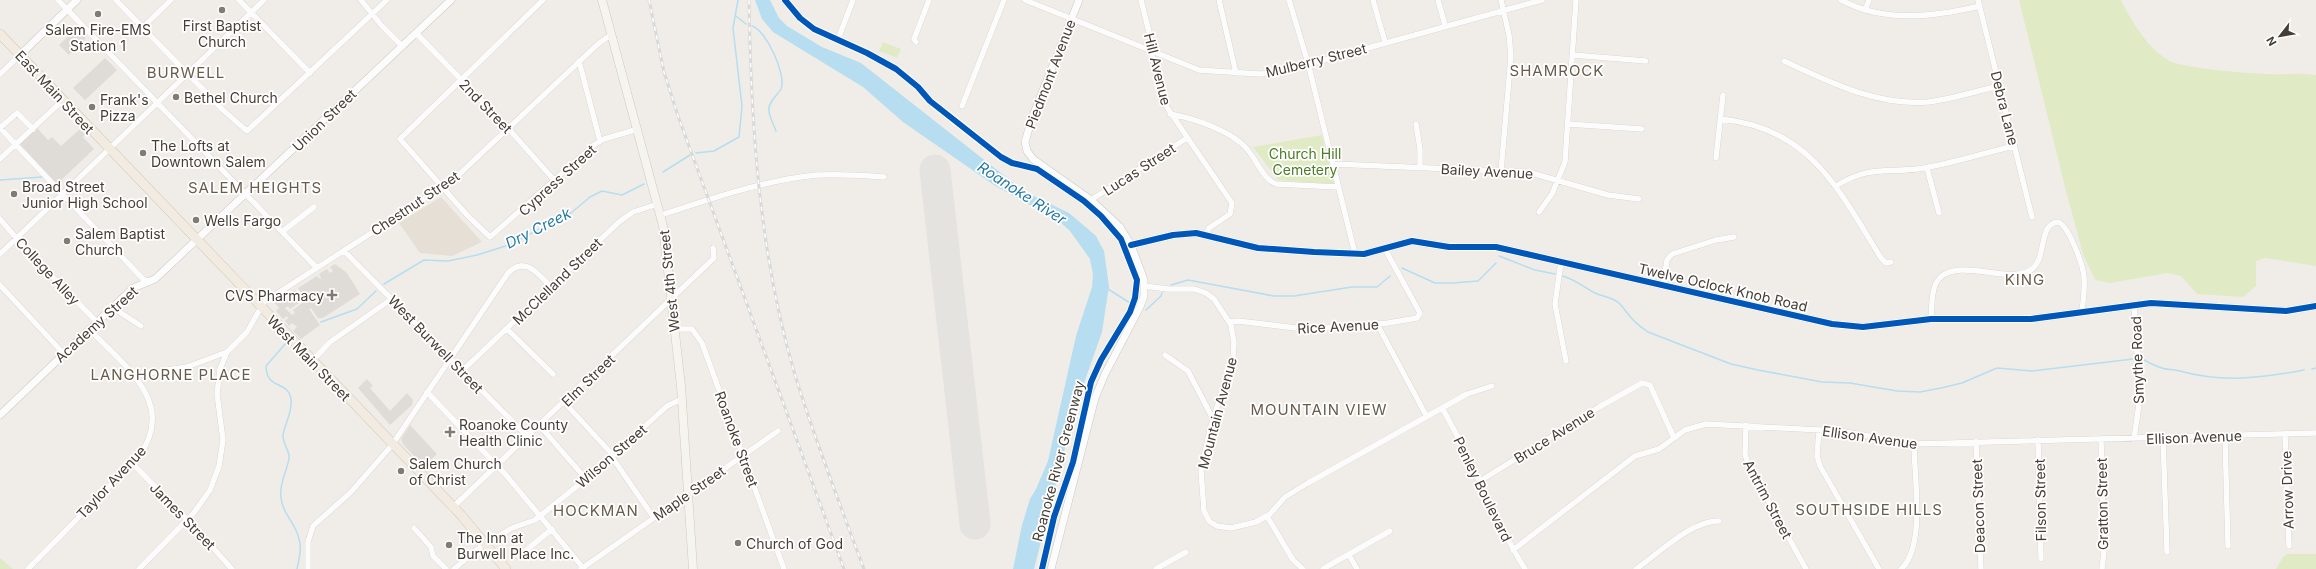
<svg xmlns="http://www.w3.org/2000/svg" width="2316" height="569" font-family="Inter,sans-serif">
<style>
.residential{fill:#e5dfd5}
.green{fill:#e0ebc6}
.parking{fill:#dfdcd8;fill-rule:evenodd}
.water{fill:#b6ddf0}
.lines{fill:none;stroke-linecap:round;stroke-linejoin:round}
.stream{stroke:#b6ddf0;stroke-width:1.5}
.runway{stroke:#e4e3e0;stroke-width:31}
.minor-casing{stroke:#ccc9c4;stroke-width:6}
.tertiary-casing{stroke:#ccc9c4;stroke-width:8}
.secondary-casing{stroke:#d0cabf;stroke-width:9}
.primary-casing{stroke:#d3c8b4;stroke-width:10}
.minor{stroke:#fdfcfc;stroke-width:5.5}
.tertiary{stroke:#fdfcfc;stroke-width:7}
.secondary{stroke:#f6f4ee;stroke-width:8}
.primary{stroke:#f1ebe2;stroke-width:9}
.rail-casing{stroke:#d9d9d8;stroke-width:3}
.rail{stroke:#fff;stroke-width:1.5;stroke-dasharray:4.5;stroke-linecap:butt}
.cycleway-casing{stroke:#fff;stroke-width:8}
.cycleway{stroke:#0057b8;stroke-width:6}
.poi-dot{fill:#827b73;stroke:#fff;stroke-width:1.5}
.labels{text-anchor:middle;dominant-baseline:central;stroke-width:3.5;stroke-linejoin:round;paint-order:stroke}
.poi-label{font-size:14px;fill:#463e34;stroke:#fff;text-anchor:start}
.street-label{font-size:14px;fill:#463e34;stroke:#fff}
.park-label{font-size:14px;fill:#4b7b24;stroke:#fff}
.neighbourhood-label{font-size:15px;letter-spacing:1px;fill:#6a5b4b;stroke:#fff}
.water-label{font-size:15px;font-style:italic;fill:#2578a7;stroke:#fff}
</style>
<rect width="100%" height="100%" fill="#f0ede8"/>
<path class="residential" d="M441,197L482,242L452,256L420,253L399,223Z"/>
<path class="green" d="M2019,0H2121C2131,21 2149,50 2170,61C2186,69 2247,73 2267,74C2284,75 2300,72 2316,75V266L2265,258L2256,261V286L2243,297L2197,294L2181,276L2168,273L2110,283L2095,280L2083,254L2066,191Z
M883,42L901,49L897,58L879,51Z
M1322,135L1334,183L1332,185L1278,180L1253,147Z
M2288,554H2316V569H2276L2283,557Z
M0,558L13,569H0Z"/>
<path class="parking" d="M76,29L86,38L69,55L59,45Z
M105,58L117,70L85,100L73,88Z
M37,128L48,140L52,137L61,146L80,129L85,134L83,137L94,149L57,184L20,144Z
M335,264L347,273L360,294L323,318H318L311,308L309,309L320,325L301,339L293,331L297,327L292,323L289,326L285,321L288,318L287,316L283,319L276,311L279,308L275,303L285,297L287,300L290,298L288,295L295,290L298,293L301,292L298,288L317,276L320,279L321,278L319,274L327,269L330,273L333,271L330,267ZM303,296L308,303L305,301L293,310L295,313L292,315L285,308L288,306L290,309L303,300Z
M367,379L373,386L370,388L390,411L407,393L413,400L412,405L390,425L358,388Z
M410,425L437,454L426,464L423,462L421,464L403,444L401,439Z"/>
<path class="water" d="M755,0H770L779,18L787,26L822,47L861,63L1025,192L1069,213L1096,236L1104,251L1109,286L1102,332L1075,409L1034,569H1013L1022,525L1030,499L1036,489L1048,461L1076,336L1092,287L1093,274L1090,259L1070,231L1060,222L994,185L903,122L863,87L773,32L762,19Z"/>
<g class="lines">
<path class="stream" d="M736,16L746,24
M752,26C766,30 787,75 781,89C777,96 768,102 769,110C769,117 774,125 776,131
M696,153L714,151L739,137L742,106L733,28L738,0
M663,172L690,155
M0,180L42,177
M1499,256L1535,270L1555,274
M1402,268L1435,283H1453L1478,281L1496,263
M1562,276C1575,279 1583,287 1595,293C1603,297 1613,297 1620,304C1631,317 1633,322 1648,332L1731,364L1758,370L1822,382L1850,383L1897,391L1920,392L1941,388L1962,383L1997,368L2032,371L2133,359
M384,284L424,260L448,261L477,255L512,244L539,229L553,218L571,213L590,197L602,191L622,195L644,184
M1171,285L1188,280L1274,296H1294L1352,287H1377L1390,276
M1108,289L1130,303
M1146,310L1161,296L1162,293
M321,322L357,309L376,291
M286,343L266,366C266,390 288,380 291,399C293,410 285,424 283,435C282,443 290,451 289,458C287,472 279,483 281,497C282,514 296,523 299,539C302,549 299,559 297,569
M2142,359C2148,362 2153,365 2159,367C2165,370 2173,369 2180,371C2222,383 2262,378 2304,370
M2312,369L2316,368"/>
<path class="runway" d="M935,170L975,524"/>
<defs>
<path id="minor" d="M58,0L317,268
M116,0L223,110L247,131L387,0
M239,0L310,73
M361,0L382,26L402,46
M543,0L400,139L467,215L490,237L594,145L604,139L638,129
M1025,0L1199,70L1259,74L1277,73L1542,0
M1141,0L1150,36L1152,56L1166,106L1232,203L1230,214L1209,228L1206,234
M1219,0L1236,73
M1289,0L1308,63L1355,254
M1373,0L1385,42
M1438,0L1445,25
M1501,0L1509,35L1511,56L1501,171
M1841,0C1885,23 1933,17 1980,6
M1978,0L2032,217
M1865,10L1869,0
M142,28L171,0
M416,33L508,128L555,181
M840,34L853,0
M916,42L914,39L929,0
M1573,55L1646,61
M579,61L600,141
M1784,61C1829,82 1877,106 1928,102C1952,99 1976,91 2000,86
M0,74L20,55
M962,106L1004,0
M1170,114C1193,118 1232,131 1247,149C1256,159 1263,179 1276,184L1338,187
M1720,119C1810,127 1839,190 1881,258L1886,263L1891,262
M1416,124L1420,149V167
M1568,124L1642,129
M0,128L143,279L149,282
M0,128L17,113L33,129
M1716,158L1723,95
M0,159L63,100
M1333,164L1528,172L1608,195L1639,199
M1927,168L1939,213
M1836,186C1871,164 1888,174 1924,168C1954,163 1984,153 2014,146
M1091,200L1187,138
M1539,212L1552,194L1565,162L1576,0
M661,215C711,199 764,180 817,175C839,174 861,175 884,177
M0,219L30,254L97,322
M283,231L314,207
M344,251L528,437
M0,254L264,0
M1561,262L1555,304L1566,361
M0,285L64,354
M1663,285L1667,260L1672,254L1716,240L1734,237
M1144,286L1168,289H1194L1206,293L1214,299L1231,325L1234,343L1233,357L1210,429L1201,471L1204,511L1209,521L1217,526L1231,528L1256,522L1270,514L1285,497L1308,483L1467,394L1492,386
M2134,304L2140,397L2134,439
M112,307L141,326
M1931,319C1932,308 1931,292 1936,283C1953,253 2010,287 2032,269C2047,258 2038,224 2058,222C2069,226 2083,265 2084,277C2085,289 2083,301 2082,312
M1230,322L1238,321L1304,329L1388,323L1417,318L1420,313L1385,249
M1377,324L1427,417
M507,329L553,374
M674,329H692L702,343L784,569
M1165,355L1188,371L1213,419
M312,361L330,342L393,298
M463,370L619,222L633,212L658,204
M135,375L187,367L227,352
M427,392L506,475L584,569
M564,402L611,453L614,460L654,518
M1442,408C1473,461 1493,518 1525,569
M1746,425L1745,454L1748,464L1806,569
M540,426L586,479
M1819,430L1817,456L1820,466L1879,569
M2285,434L2289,546
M2163,437L2167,552
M2225,437L2228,546
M2101,439L2104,551L2102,569
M2038,440L2041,559
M1976,442L1981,569
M132,463L199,532L232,569
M1480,481L1599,407L1642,383L1650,385L1674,438
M452,508L714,258L713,248
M1267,516L1293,560L1303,569
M414,528L431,547L433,556L446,569
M1513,550L1635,456L1659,449L1685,430L1706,424L1839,431L1914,444L2316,433
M1349,555L1357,569
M519,556L552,529
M28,569L138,457C179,404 123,364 89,329
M139,569L193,514L210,490L219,466L223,440L217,394L220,369L227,352L247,332L264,302L452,181L598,44L612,34
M308,569V542L313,526L351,492L392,445L508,273C525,255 539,275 551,287
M454,569L480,547L512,528L535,520L597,470L667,406L682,399
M581,569L778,431
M1156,569L1186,552
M1323,569L1390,531
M1636,569C1658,554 1692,520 1719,521
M1901,569C1926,547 1914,477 1914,444"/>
<path id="tertiary" d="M20,55L77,0
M1131,245L1173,235L1196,233L1258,248L1314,252L1364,254L1412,241L1449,247H1496L1832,324L1863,327L1931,319H2031L2151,303L2286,311L2316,306
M0,415L133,288L155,279L451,0
M1051,569L1095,398L1105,374L1140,307L1144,296V280L1131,245L1120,227L1091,200L1033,159L1027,151L1025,142L1032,118L1079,0"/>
<path id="secondary" d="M602,0L663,226L681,386L693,569"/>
<path id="primary" d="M0,34L461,515L506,569"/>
</defs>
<use href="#minor" class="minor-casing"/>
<use href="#tertiary" class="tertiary-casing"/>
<use href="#secondary" class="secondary-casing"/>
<use href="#primary" class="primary-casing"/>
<use href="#minor" class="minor"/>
<use href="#tertiary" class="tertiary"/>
<use href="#secondary" class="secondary"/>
<use href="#primary" class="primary"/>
<defs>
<path id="rail" d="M649,0L664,72L678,116L844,569
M749,0C751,127 759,253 795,375C815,440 840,505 864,569"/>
</defs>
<use href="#rail" class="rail-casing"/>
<use href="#rail" class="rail"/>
<defs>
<path id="cycleway" d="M785,0L800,18L814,29L867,53L896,69L918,87L930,101L1001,157L1012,163L1037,169L1084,201L1101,216L1121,239L1137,280L1135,298L1130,312L1101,360L1091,382L1073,462L1054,517L1042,569
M1131,245L1173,235L1196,233L1258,248L1314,252L1364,254L1412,241L1449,247H1496L1832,324L1863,327L1931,319H2031L2151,303L2286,311L2316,306"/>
</defs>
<use href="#cycleway" class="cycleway-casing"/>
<use href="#cycleway" class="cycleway"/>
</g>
<g class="poi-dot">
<circle cx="222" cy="10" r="4"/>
<circle cx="98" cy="14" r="4"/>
<circle cx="176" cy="97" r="4"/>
<circle cx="92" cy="107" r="4"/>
<circle cx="143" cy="153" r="4"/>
<circle cx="14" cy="194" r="4"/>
<circle cx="196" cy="220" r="4"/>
<circle cx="67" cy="241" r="4"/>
<path d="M330 289h4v4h4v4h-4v4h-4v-4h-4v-4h4z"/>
<path d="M448 426h4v4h4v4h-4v4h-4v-4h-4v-4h4z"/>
<circle cx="401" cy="471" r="4"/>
<circle cx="738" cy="543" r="4"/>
<circle cx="449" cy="545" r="4"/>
</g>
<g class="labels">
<g class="poi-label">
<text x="222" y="25" text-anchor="middle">First Baptist<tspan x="222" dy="16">Church</tspan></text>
<text x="98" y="29" text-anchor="middle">Salem Fire-EMS<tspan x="98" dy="16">Station 1</tspan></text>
<text x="184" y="97">Bethel Church</text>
<text x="100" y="99">Frank's<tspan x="100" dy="16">Pizza</tspan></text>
<text x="151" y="145">The Lofts at<tspan x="151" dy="16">Downtown Salem</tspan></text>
<text x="22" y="186">Broad Street<tspan x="22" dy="16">Junior High School</tspan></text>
<text x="204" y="220">Wells Fargo</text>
<text x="75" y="233">Salem Baptist<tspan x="75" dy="16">Church</tspan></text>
<text x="324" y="295" text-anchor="end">CVS Pharmacy</text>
<text x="459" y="424">Roanoke County<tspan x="459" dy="16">Health Clinic</tspan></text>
<text x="409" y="463">Salem Church<tspan x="409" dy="16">of Christ</tspan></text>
<text x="457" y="537">The Inn at<tspan x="457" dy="16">Burwell Place Inc.</tspan></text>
<text x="746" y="543">Church of God</text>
</g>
<g class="street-label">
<text transform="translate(1316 60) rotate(-14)">Mulberry Street</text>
<text transform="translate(1158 69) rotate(76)">Hill Avenue</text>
<text transform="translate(1050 74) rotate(-69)">Piedmont Avenue</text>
<text transform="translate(55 92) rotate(47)">East Main Street</text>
<text transform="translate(486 106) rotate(46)">2nd Street</text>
<text transform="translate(2005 108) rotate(76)">Debra Lane</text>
<text transform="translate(324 120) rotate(-44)">Union Street</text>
<text transform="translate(1139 169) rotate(-33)">Lucas Street</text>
<text transform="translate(1487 171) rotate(3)">Bailey Avenue</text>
<text transform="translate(557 180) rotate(-42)">Cypress Street</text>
<text transform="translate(415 203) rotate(-34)">Chestnut Street</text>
<text transform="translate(48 271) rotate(47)">College Alley</text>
<text transform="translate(557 281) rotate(-44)">McClelland Street</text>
<text transform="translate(669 281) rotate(-96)">West 4th Street</text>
<text transform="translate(1723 287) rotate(13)">Twelve Oclock Knob Road</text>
<text transform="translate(96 324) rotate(-42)">Academy Street</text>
<text transform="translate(1338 326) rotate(-3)">Rice Avenue</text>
<text transform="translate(436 344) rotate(46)">West Burwell Street</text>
<text transform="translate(309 358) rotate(46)">West Main Street</text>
<text transform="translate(2137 360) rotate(-92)">Smythe Road</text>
<text transform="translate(588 380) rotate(-44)">Elm Street</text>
<text transform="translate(1217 413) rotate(-75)">Mountain Avenue</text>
<text transform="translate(1554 435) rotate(-32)">Bruce Avenue</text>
<text transform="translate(1870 437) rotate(8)">Ellison Avenue</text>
<text transform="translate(2194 437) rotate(-2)">Ellison Avenue</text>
<text transform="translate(737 439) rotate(70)">Roanoke Street</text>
<text transform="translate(611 456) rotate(-41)">Wilson Street</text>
<text transform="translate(1058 461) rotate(-75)">Roanoke River Greenway</text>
<text transform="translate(111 482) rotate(-47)">Taylor Avenue</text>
<text transform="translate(1483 489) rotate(64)">Penley Boulevard</text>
<text transform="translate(2287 490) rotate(-92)">Arrow Drive</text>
<text transform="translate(689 493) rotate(-35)">Maple Street</text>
<text transform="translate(1768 499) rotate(62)">Antrim Street</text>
<text transform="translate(2040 500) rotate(-91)">Filson Street</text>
<text transform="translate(2102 504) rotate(-91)">Gratton Street</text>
<text transform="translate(1978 506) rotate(-92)">Deacon Street</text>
<text transform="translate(183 516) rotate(46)">James Street</text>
</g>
<g class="park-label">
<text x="1305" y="153">Church Hill<tspan x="1305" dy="16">Cemetery</tspan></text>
</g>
<g class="neighbourhood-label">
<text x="1557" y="70">SHAMROCK</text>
<text x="186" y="72">BURWELL</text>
<text x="255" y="187">SALEM HEIGHTS</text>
<text x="2025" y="279">KING</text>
<text x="171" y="374">LANGHORNE PLACE</text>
<text x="1319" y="409">MOUNTAIN VIEW</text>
<text x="1869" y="509">SOUTHSIDE HILLS</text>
<text x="596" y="510">HOCKMAN</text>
</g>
<g class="water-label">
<text transform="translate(1022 193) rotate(33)">Roanoke River</text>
<text transform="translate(538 228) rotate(-27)">Dry Creek</text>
</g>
</g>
<g transform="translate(2280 36) rotate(239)" stroke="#ffffff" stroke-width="3" paint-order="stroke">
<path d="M0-3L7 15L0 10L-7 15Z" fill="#463e34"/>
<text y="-6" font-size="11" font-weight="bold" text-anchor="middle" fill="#463e34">N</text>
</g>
</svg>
